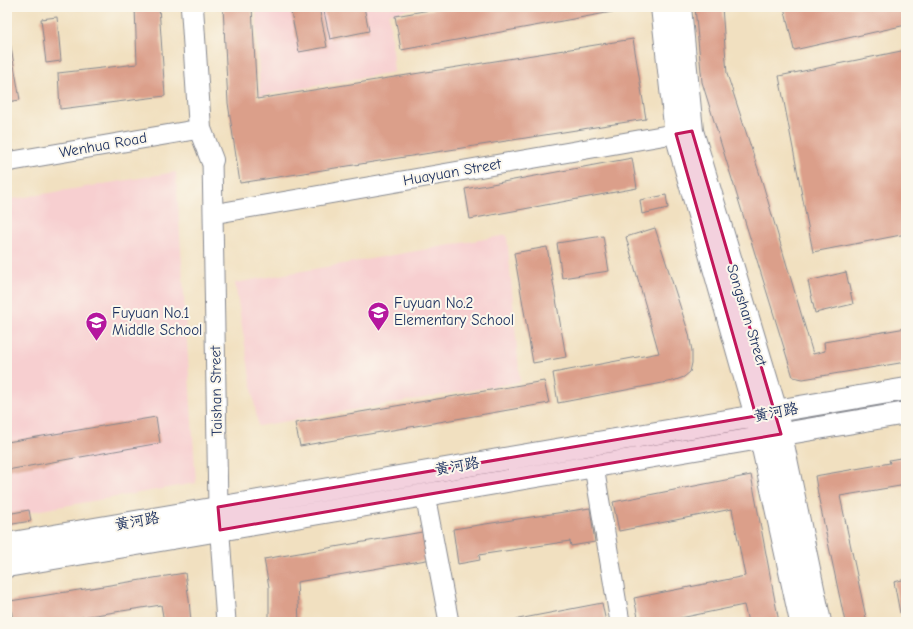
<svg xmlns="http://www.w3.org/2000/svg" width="913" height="629" font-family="'Comic Neue','LXGW WenKai TC',sans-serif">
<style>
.built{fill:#f7cfd0}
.building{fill:#db9f8a}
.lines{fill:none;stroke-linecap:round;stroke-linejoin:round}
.minor-casing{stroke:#86888f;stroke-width:21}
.major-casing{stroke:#86888f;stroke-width:24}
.minor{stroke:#fff;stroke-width:19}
.major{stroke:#fff;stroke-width:22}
.marked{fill:#c2185b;fill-opacity:0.2;stroke:#c2185b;stroke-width:3;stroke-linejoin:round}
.labels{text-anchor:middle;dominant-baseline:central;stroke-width:4;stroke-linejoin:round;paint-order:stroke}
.street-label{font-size:15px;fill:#1b2f5e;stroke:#fbf7ec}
.poi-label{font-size:15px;fill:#1b2f5e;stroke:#fbf7ec;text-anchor:start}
</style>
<rect width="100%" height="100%" fill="#fbf7ec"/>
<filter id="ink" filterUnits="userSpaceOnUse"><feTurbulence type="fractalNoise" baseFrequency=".025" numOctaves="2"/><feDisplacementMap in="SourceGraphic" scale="8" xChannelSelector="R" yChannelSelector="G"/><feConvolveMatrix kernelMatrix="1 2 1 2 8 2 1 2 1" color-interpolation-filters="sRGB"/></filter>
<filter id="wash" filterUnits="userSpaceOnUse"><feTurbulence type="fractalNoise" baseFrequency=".012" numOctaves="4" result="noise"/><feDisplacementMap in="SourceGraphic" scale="16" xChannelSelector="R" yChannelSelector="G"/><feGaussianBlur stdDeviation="0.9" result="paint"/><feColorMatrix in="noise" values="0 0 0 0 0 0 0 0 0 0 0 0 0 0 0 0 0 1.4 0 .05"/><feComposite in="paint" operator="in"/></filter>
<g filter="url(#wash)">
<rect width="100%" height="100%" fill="#f1e0c0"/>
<path class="built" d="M256,7H422L389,14L394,72L260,96Z
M176,172L196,483L7,516V200Z
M507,235L520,382L258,426L235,283Z"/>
<g id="blocks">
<path class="building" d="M135,7H159L165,96L60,109L58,73L137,64Z
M223,7H252L257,99L633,39L646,119L240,183L228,103Z
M290,7H319L327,47L299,52Z
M323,7H364L369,31L330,39Z
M447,7H622L623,10L401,50L395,16Z
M695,7H722L727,74L762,181L813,354L825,351L824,342L906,328V362L803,379L793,377L702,82Z
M784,7H906V25L794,50Z
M57,17L61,61L46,63L41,19Z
M7,30H8L20,100L7,102Z
M906,50V234L813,252L779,76Z
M632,158L637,188L470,219L465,189Z
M666,195L668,208L642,214L640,200Z
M655,228L689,334L692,351V363L690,372L684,377L673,381L558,403L553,373L659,353L626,237Z
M603,236L609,271L562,278L557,243Z
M547,247L566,357L533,363L514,253Z
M846,272L853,304L815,313L808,281Z
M544,381L549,403L300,446L295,423Z
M156,417L160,443L7,470V442Z
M906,457V485L840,496L867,622H845L819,500L815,476L890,463L889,460Z
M751,475L779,622H748L744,605L661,622H639L634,598L745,576L732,509L619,531L613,502Z
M590,508L595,542L571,546L570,541L479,555L480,560L458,564L453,529Z
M29,510L31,521L7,525V514Z
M428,531L432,559L297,582L299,622H269V587L264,559Z
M185,573L189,600L191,622H164L161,605L50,622H13L10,601Z
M906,579V612L900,613L894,582Z
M602,603L606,622H508V621Z"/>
</g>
</g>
<g filter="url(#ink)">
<use href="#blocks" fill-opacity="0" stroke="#86888f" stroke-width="1"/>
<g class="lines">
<defs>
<path id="minor" d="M212,160L213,214L218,507L226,622
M7,162L200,129
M213,214L690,131
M594,467L620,622
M425,495L449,622"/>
<path id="major" d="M192,7L200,129L212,160
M662,7L676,134L756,416L801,622
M680,7L692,131L776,411L820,622
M7,544L756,416L776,411L906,389
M7,566L760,438L906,413"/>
</defs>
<use href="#minor" class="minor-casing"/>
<use href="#major" class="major-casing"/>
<use href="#minor" class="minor"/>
<use href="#major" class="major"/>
</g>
</g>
<path class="marked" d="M692,131L781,434L220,530L218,507L756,416L676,134Z"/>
<defs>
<symbol id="school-pin" viewBox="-11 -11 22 30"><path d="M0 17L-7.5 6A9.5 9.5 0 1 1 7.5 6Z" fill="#b5179e" stroke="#fbf7ec"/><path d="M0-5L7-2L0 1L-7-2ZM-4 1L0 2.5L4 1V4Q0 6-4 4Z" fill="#fff"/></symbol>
</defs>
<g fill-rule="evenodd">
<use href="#school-pin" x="366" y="300" width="25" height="34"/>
<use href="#school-pin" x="84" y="310" width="25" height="34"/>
</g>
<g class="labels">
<g class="street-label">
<text transform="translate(103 145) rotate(-10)">Wenhua Road</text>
<text transform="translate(452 172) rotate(-10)">Huayuan Street</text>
<text transform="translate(747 315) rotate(73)">Songshan Street</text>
<text transform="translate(216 391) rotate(-91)">Taishan Street</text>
<text transform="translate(776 412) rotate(-11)">黄河路</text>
<text transform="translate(457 466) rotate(-10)">黄河路</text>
<text transform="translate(137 521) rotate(-10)">黄河路</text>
</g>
<g class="poi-label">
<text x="394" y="303">Fuyuan No.2<tspan x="394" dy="17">Elementary School</tspan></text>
<text x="112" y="313">Fuyuan No.1<tspan x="112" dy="17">Middle School</tspan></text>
</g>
</g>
<rect width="913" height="629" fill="none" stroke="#fbf7ec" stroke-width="24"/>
</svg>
